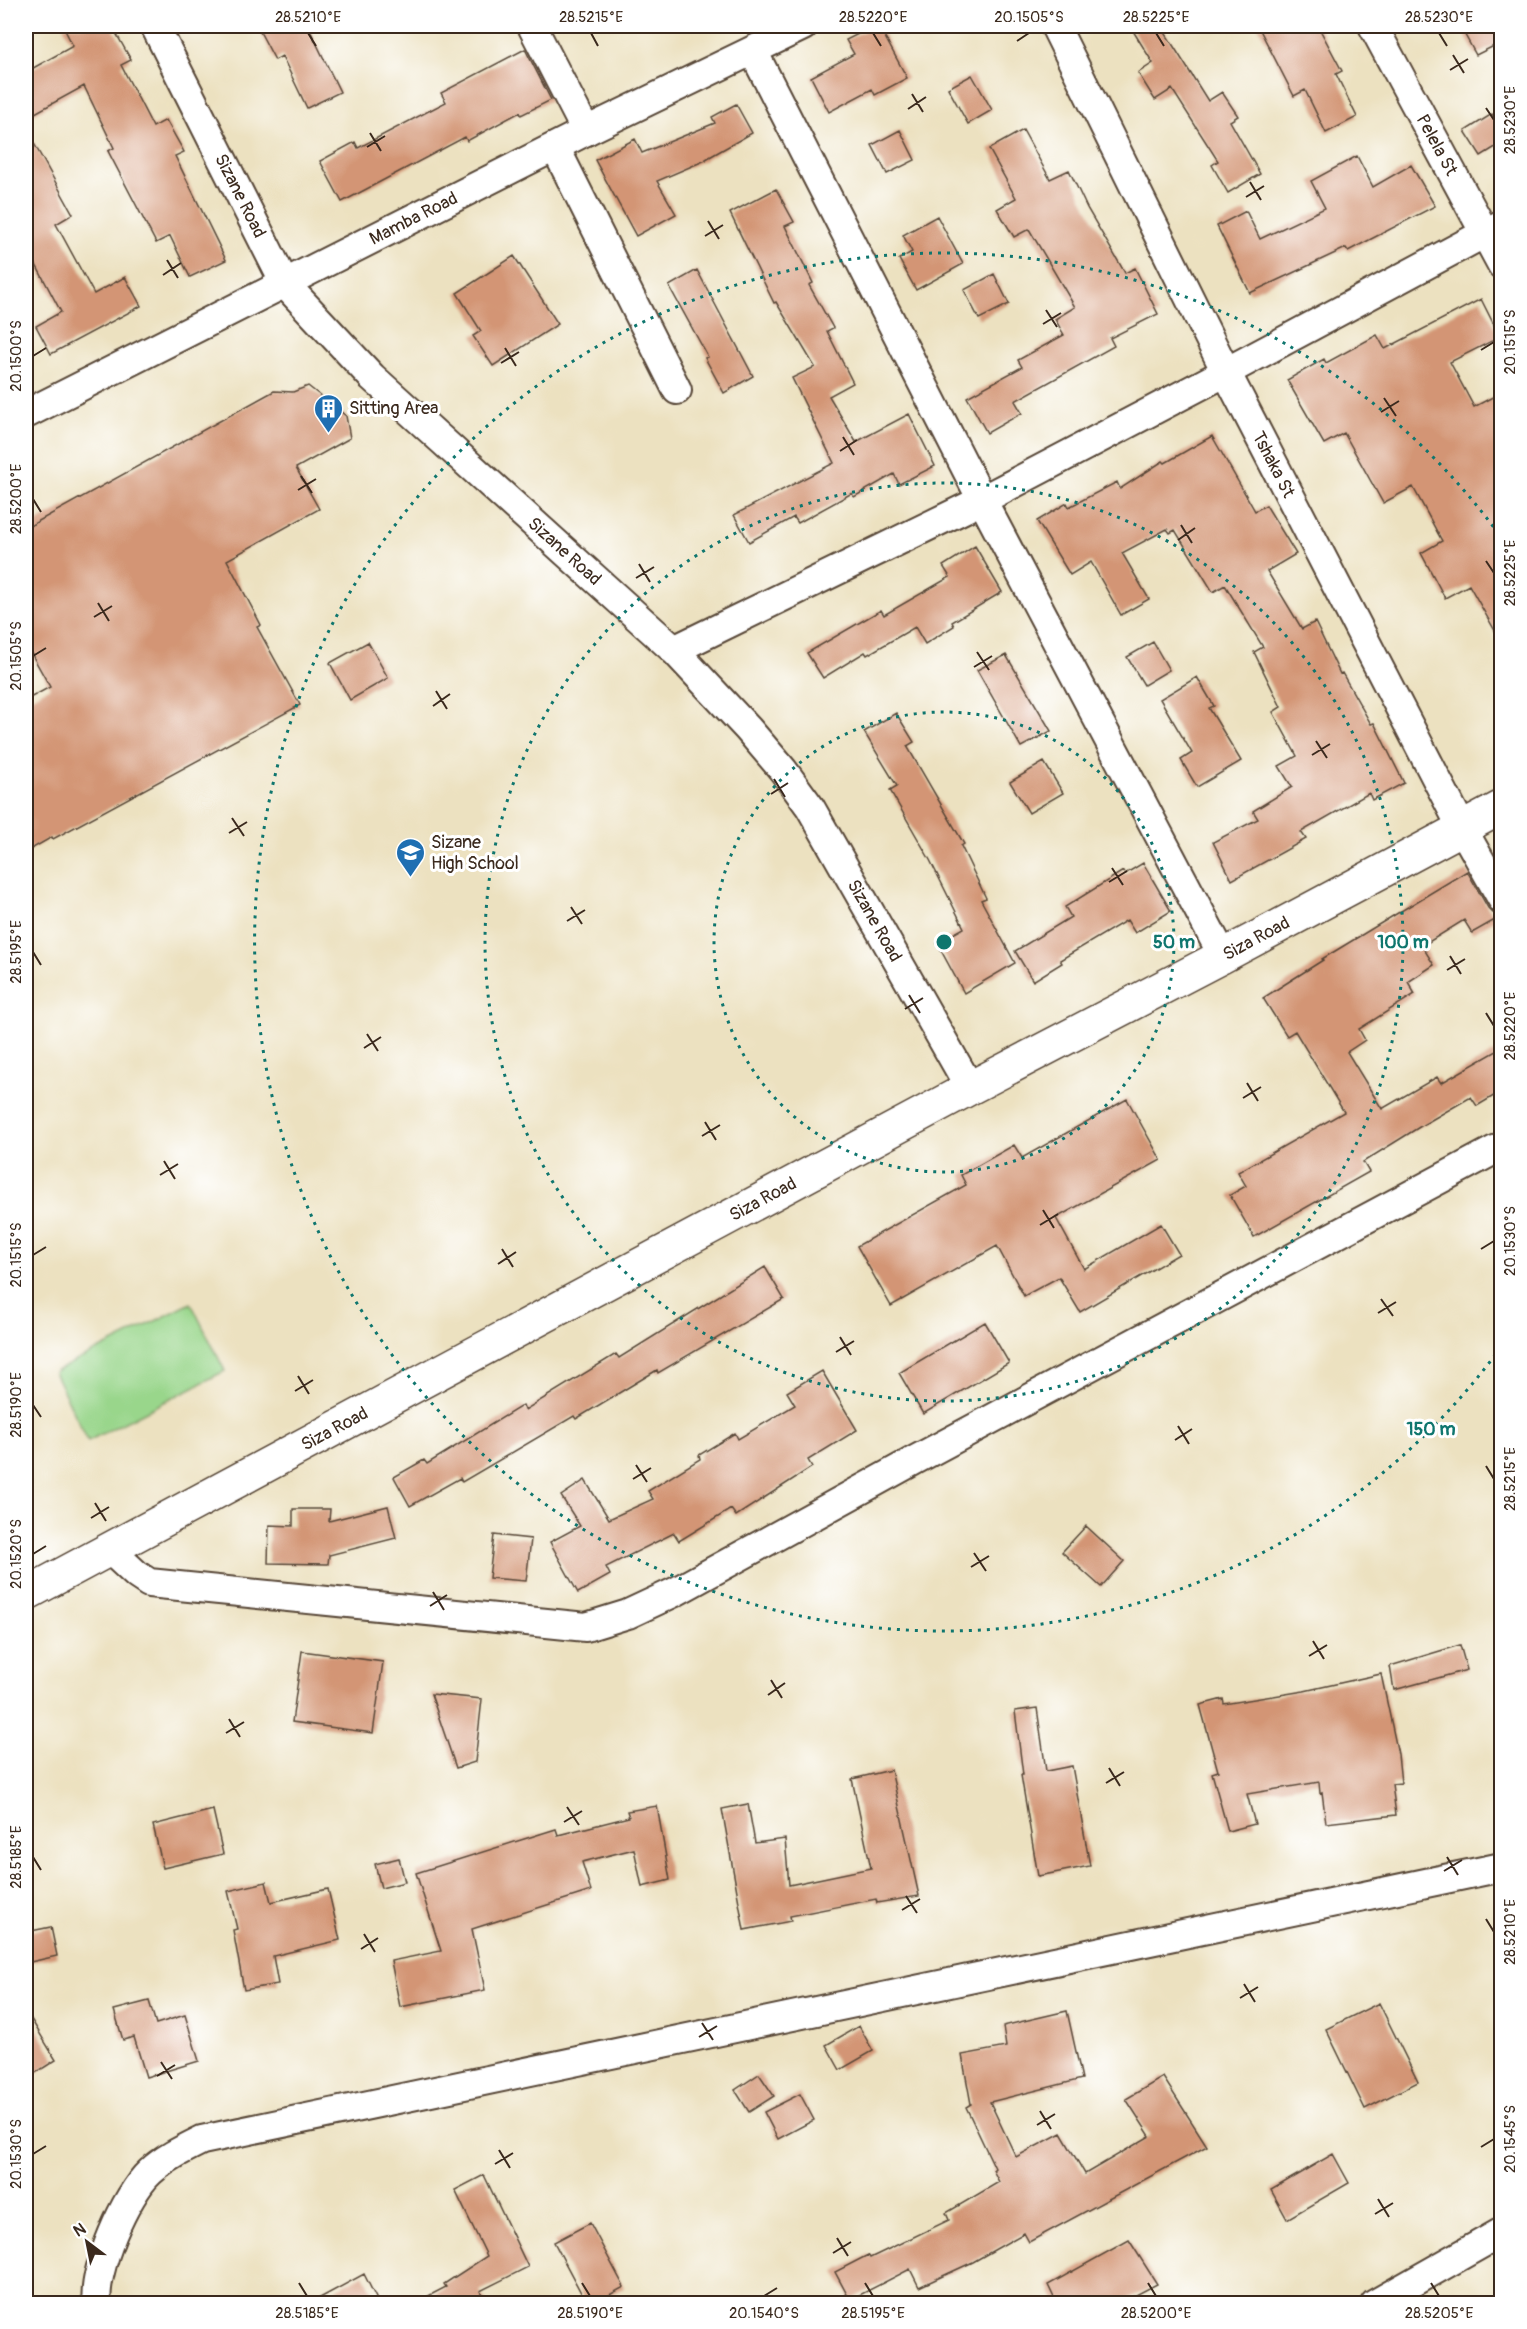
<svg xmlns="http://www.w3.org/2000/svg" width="1527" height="2329" font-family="Pangolin,sans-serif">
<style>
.green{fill:#99d68b;stroke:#6a8054;stroke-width:1.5}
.building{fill:#d39575}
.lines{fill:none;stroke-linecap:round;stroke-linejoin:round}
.minor-casing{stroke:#564536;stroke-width:32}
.tertiary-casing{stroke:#564536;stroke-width:36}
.minor{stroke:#fff;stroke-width:28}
.tertiary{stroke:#fff;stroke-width:33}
.ticks{fill:none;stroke:#3b2a1e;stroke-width:2}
.ring{fill:none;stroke:#0f766e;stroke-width:3;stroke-dasharray:3 6}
.labels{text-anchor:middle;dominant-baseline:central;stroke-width:6;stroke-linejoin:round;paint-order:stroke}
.street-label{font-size:18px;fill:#3b2a1e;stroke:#fff}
.poi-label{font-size:18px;fill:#3b2a1e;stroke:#fff;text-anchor:start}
.centre{fill:#0f766e;stroke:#fff;stroke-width:3}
.ring-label{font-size:18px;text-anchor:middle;font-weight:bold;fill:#0f766e;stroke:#fff;stroke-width:6;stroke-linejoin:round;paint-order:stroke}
.neatline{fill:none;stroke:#3b2a1e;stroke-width:2}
.ticks-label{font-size:15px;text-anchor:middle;fill:#3b2a1e}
</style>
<rect width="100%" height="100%" fill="#fff"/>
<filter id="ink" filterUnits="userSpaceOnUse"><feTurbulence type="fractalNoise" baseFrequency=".0167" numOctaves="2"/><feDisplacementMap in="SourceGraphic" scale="12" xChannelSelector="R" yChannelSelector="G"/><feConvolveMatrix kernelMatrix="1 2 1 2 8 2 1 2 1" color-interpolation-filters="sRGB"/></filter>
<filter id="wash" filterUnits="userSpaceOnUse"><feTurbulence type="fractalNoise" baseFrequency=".008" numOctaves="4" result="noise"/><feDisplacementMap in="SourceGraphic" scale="24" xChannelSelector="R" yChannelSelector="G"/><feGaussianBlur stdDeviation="1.35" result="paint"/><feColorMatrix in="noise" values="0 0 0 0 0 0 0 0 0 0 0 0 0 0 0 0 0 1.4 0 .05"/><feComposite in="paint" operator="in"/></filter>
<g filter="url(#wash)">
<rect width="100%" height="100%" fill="#ece1c0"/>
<path class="green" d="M191,1303L225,1371L88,1441L54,1372Z"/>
<g id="blocks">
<path class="building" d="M63,26H112L131,60L121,65L153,127L166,120L184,152L175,156L226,260L190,277L170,236L156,243L108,151L114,148L84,86L26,118V72L73,46Z
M257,26H308L340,92L307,108L282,56L275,60Z
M874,26H879L907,78L875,95L872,89L829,112L811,77L854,54L846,40Z
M1130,26H1161L1208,101L1222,92L1238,116L1230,121L1260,174L1228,193L1212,165L1218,161L1172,89L1155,100L1138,73L1153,63Z
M1258,26H1318L1342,71L1336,74L1357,117L1326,133L1305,90L1294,96Z
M1460,26H1502V42L1476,55Z
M525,49L551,100L521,115L520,112L467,141L465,137L342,202L320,161L355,142L358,148L446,102L441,93Z
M972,75L992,110L968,124L948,88Z
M736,104L752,133L706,159V160L657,181L676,214L636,236L595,160L635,139L642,153L715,123L712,117Z
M1492,114L1502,130V143L1481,156L1465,131Z
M26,129L73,214L56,224L94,294L125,277L141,306L51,354L36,326L61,312L26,246Z
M900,130L915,160L887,174L872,145Z
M1023,130L1050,179L1069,170L1087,208L1125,273L1135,268L1158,314L1110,338L1114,346L1015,401L1022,413L987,433L967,397L1022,367L1018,360L1064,335L1055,319L1075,307L1029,229L1014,237L997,209L1016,198L989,149Z
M1357,156L1373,187L1411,165L1435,206L1348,251L1346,248L1250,293L1217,226L1246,211L1260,239L1325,208L1311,181Z
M776,189L794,222L785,226L813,283L809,285L833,328L827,331L853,383L829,396L856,442L909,414L935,466L899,484L894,474L854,497L852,493L798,523L794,517L749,542L734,515L834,463L792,378L815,367L776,302L774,303L730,213Z
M937,216L963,264L916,290L899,259L912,252L903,235Z
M514,256L558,324L493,366L473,336L481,331L457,293Z
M697,270L753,376L724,393L705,358L708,357L669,286Z
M994,274L1009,304L979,319L964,290Z
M1481,299L1500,337L1450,362L1474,407L1502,392V643L1469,585L1445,598L1421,553L1442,541L1413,487L1383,503L1344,433L1324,444L1287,380L1324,359L1326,363L1377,335L1385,349Z
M308,386L346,416L350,438L296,468L319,509L227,560L261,625L257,627L300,705L53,839L52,837L26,852V700L50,687L26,644V528L274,391L293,392Z
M1212,436L1255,511L1266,505L1296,554L1267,571L1302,629L1315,622L1340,674L1342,673L1371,724L1374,723L1404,783L1372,800L1369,793L1301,832L1306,839L1232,880L1213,842L1258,819L1253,811L1292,787L1279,766L1297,756L1273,712L1281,707L1254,652L1263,647L1225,585L1213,592L1175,530L1170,533L1167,529L1122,553L1149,599L1121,615L1091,562L1070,575L1037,521L1067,503L1069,507L1117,482L1120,489L1163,461L1165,463Z
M975,546L1002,592L952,622L954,626L925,644L915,627L867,655L865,652L823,678L807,653L881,610L884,615L950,577L943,566Z
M368,642L388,678L350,700L330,663Z
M1153,642L1169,670L1144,685L1127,657Z
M1006,655L1051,731L1021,747L977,670Z
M1197,677L1214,706L1209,708L1241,761L1197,787L1181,760L1192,753L1160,699Z
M896,713L914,742L907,746L964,844L961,846L986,898L981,900L1015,963L964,993L937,943L964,928L930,860L890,790L897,786L864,732Z
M1044,762L1063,793L1029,813L1010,782Z
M1143,863L1171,911L1135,933L1127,920L1060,960L1062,963L1033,981L1015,951L1071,917L1065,907L1123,871L1125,874Z
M1467,871L1488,908L1493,913L1502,916L1472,933L1464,920L1422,946L1434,965L1408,982L1415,994L1359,1029L1365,1040L1347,1052L1382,1109L1437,1077L1441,1083L1502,1048V1091L1477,1106L1471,1097L1421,1126L1363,1162L1369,1172L1254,1237L1230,1195L1246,1186L1238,1172L1344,1112L1295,1031L1287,1036L1263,998L1323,960L1322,959Z
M1127,1099L1161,1160L1056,1218L1084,1269L1161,1224L1179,1254L1080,1312L1059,1277L1024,1296L997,1246L891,1306L857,1246L966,1185L961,1175L1014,1145L1022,1158Z
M765,1267L784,1299L658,1373L657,1370L576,1419L574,1416L462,1482L460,1478L410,1506L394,1477L424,1460L427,1464L523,1405L525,1410L616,1354L619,1358Z
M985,1322L1009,1363L923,1414L899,1373Z
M822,1371L857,1430L808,1460L812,1467L736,1516L731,1509L679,1541L674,1533L606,1567L610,1575L578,1593L550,1542L580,1526L561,1496L585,1480L609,1519L653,1499L648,1491L700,1459L699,1455L735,1433L738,1439L795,1405L787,1392Z
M388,1506L396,1538L329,1555L328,1564L268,1563L269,1525L293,1526V1509H330L329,1521Z
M1086,1526L1124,1561L1101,1587L1062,1552Z
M494,1535L531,1539L526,1581L489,1578Z
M1460,1645L1467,1670L1394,1690L1390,1666Z
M302,1651L383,1662L373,1733L292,1722Z
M1381,1674L1398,1754L1401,1783L1392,1784L1396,1815L1326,1823L1322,1792L1320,1793L1319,1782L1247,1794L1255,1824L1228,1831L1212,1773L1218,1771L1200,1705L1223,1699L1224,1704L1304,1691Z
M431,1694L482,1699L475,1762L456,1768Z
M1037,1708L1046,1771L1072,1766L1090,1866L1038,1876L1021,1775H1023L1015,1711Z
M891,1770L919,1896L877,1903L876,1899L790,1916L791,1921L744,1930L722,1809L748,1804L755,1843L785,1839L789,1885L871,1868L852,1779Z
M657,1806L670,1880L642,1887L634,1849L582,1862L591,1891L472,1929L485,1990L400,2007L391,1961L441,1951L416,1873L556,1829L558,1835L629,1817L627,1811Z
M213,1810L223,1854L163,1868L153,1825Z
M399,1858L405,1882L381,1888L375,1864Z
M266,1882L271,1902L328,1889L340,1940L273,1956L278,1984L244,1990L233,1930L237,1929L228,1891Z
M51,1927L57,1956L26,1963V1932Z
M149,2001L156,2024L185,2015L199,2061L146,2077L134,2037L123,2040L114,2010Z
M1379,2003L1418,2082L1365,2109L1326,2029Z
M26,2011L56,2060L26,2079Z
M1067,2011L1082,2079L990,2102L1016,2157L1061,2133L1085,2174L1150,2136L1126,2099L1163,2077L1207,2146L1029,2242L1024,2233L973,2262L919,2287L910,2269L850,2300L835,2272L868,2255L870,2258L949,2220L946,2213L999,2182L993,2170L995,2168L966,2107L971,2104L962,2055L1006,2047L1003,2026Z
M859,2026L873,2051L840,2070L826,2045Z
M759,2074L774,2096L749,2112L735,2090Z
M800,2094L814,2120L778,2139L764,2112Z
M1333,2154L1349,2183L1287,2219L1271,2190Z
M484,2175L528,2267L480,2291L488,2304H413L446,2287L444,2284L487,2256L455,2190Z
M590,2223L624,2287L593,2304H587L554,2242Z
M1129,2240L1157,2284L1119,2304H1057L1048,2285Z
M364,2274L379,2304H309Z"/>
</g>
</g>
<g filter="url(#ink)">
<use href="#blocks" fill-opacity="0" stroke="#564536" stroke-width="1.5"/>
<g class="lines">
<defs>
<g id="minor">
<path id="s1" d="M155,26L285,284L372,377L674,650L748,729L783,770L810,807L970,1088"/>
<path d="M532,26L586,131"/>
<path id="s2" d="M1055,26L1226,372L1462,828L1502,899"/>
<path id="s3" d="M1373,26L1502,265"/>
<path d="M753,51L982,500L1223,956"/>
<path d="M555,147L677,390"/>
<path id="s4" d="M26,414L586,131L803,26"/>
<path d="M674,650L982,500L1226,372L1502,224"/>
<path d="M109,1549L137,1575L149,1583L586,1627L628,1614L675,1592L915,1460L1502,1146"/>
<path d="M97,2304C92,2271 126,2194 150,2172C165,2158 184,2149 202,2140L1502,1867"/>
<path d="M1375,2304L1502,2232"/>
</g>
<g id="tertiary">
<path id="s5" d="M26,1594L970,1088L1223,956L1502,807"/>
</g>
</defs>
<use href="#minor" class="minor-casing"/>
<use href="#tertiary" class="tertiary-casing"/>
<use href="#minor" class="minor"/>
<use href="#tertiary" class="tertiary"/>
</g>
</g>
<path class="ticks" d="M308,33L316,46M591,33L598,46M873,33L881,46M1156,33L1164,46M1439,33L1447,46M1017,41L1029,33M1453,55L1464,73M1450,70L1468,59M912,94L923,112M1486,108L1494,120M908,109L926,97M370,133L381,151M367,147L385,136M1250,182L1261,200M1246,197L1264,186M708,221L719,239M705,236L723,225M167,260L178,278M163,275L181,263M1046,310L1057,327M1043,324L1061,313M505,348L516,366M1481,350L1494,342M33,356L46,348M501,363L519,352M1384,398L1396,416M1381,412L1399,401M843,437L854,455M840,451L857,440M301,476L312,493M298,490L316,479M33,499L41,512M1181,525L1192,543M1178,540L1195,528M1486,561L1494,573M639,564L650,582M636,578L654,567M98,603L109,621M94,617L112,606M977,652L989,670M33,656L46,648M974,667L992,656M436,691L447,709M433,706L450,694M1316,741L1327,758M1312,755L1330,744M774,779L785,797M771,794L788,783M232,818L244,836M229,833L247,822M1112,868L1123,885M1109,882L1127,871M571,907L582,924M567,921L585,910M33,952L41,965M1450,956L1461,974M1447,970L1465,959M909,995L920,1013M905,1009L923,998M1486,1013L1494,1026M367,1034L378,1051M364,1048L381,1037M1247,1083L1258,1101M1243,1098L1261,1087M705,1122L716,1140M702,1136L720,1125M164,1161L175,1179M160,1175L178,1164M1043,1210L1054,1228M1040,1225L1058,1214M502,1249L513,1267M1481,1249L1494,1241M33,1255L46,1247M498,1264L516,1252M1381,1299L1393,1316M1378,1313L1396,1302M840,1337L851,1355M836,1352L854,1341M298,1376L309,1394M295,1391L313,1380M33,1405L41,1417M1178,1426L1189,1444M1175,1440L1192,1429M636,1465L647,1482M1486,1466L1494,1479M633,1479L651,1468M95,1503L106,1521M91,1518L109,1507M974,1553L986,1571M33,1554L46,1546M971,1567L989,1556M433,1592L444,1610M430,1606L447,1595M1313,1641L1324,1659M1309,1656L1327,1645M771,1680L782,1698M768,1695L785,1683M229,1719L240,1737M226,1733L244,1722M1109,1768L1120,1786M1106,1783L1124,1772M567,1807L579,1825M564,1822L582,1811M33,1857L41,1870M1447,1857L1458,1875M1444,1871L1462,1860M906,1896L917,1913M902,1910L920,1899M1486,1919L1494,1932M364,1934L375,1952M361,1949L378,1938M1244,1984L1255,2002M1240,1998L1258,1987M702,2023L713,2040M699,2037L717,2026M161,2062L172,2079M157,2076L175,2065M1040,2111L1051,2129M1037,2125L1055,2114M1481,2147L1494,2139M499,2150L510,2168M33,2154L46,2146M495,2164L513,2153M1378,2199L1389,2217M1375,2214L1393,2203M837,2238L848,2256M833,2253L851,2242M299,2283L307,2296M582,2283L590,2296M865,2283L873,2296M1148,2283L1156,2296M1431,2283L1439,2296M764,2296L777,2288"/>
<g class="ring">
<circle cx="944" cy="942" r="230"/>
<circle cx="944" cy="942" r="459"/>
<path d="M1501 1347A689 689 0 1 1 1501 537"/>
</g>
<defs>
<symbol id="building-pin" viewBox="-11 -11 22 30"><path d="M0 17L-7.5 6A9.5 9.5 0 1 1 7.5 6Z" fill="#1f6fb2" stroke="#fff"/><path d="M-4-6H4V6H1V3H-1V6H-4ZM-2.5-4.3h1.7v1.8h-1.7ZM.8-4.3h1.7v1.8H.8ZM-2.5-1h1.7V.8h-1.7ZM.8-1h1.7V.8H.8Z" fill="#fff"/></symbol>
<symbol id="school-pin" viewBox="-11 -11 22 30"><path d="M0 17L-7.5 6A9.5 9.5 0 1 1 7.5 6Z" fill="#1f6fb2" stroke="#fff"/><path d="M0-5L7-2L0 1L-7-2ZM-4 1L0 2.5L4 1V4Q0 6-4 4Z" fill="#fff"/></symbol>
</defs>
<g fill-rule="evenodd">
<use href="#building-pin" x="312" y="392" width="33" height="45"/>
<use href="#school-pin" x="394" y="836" width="33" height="45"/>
</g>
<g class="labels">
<g class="street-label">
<text stroke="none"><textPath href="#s3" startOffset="135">Pelela St</textPath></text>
<text stroke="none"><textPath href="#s1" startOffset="190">Sizane Road</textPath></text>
<text stroke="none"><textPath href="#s4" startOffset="434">Mamba Road</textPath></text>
<text stroke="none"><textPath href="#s2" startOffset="490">Tshaka St</textPath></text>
<text stroke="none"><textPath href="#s1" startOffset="676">Sizane Road</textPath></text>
<text stroke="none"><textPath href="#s1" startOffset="1162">Sizane Road</textPath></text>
<text stroke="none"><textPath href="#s5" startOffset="1394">Siza Road</textPath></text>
<text stroke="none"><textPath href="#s5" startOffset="836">Siza Road</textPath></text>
<text stroke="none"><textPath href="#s5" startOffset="350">Siza Road</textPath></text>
</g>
<g class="poi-label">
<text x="349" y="408">Sitting Area</text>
<text x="431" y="842">Sizane<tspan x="431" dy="21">High School</tspan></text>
</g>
</g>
<circle cx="944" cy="942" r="9" class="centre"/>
<g class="ring-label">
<text x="1174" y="948">50 m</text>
<text x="1403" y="948">100 m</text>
<text x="1431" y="1435">150 m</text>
</g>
<rect width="1527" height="2329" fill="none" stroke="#fff" stroke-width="66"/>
<g transform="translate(87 2242) rotate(328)" stroke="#ffffff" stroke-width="4.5" paint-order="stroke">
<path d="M0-4.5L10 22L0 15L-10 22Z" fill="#3b2a1e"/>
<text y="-9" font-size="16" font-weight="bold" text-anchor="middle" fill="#3b2a1e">N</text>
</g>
<rect x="33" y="33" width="1461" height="2263" class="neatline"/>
<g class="ticks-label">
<text x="308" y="22">28.5210°E</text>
<text x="591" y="22">28.5215°E</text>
<text x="873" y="22">28.5220°E</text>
<text x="1029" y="22">20.1505°S</text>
<text x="1156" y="22">28.5225°E</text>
<text x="1439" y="22">28.5230°E</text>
<text transform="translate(1510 120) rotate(-90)" y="5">28.5230°E</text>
<text transform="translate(1510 342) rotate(-90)" y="5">20.1515°S</text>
<text transform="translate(16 356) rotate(-90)" y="5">20.1500°S</text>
<text transform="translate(16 499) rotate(-90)" y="5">28.5200°E</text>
<text transform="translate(1510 573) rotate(-90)" y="5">28.5225°E</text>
<text transform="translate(16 656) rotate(-90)" y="5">20.1505°S</text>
<text transform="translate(16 952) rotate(-90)" y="5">28.5195°E</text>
<text transform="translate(1510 1026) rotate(-90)" y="5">28.5220°E</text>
<text transform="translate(1510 1241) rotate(-90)" y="5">20.1530°S</text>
<text transform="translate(16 1255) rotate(-90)" y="5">20.1515°S</text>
<text transform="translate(16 1405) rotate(-90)" y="5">28.5190°E</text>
<text transform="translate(1510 1479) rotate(-90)" y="5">28.5215°E</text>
<text transform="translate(16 1554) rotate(-90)" y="5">20.1520°S</text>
<text transform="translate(16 1857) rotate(-90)" y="5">28.5185°E</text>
<text transform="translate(1510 1932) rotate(-90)" y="5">28.5210°E</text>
<text transform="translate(1510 2139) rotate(-90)" y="5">20.1545°S</text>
<text transform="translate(16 2154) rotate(-90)" y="5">20.1530°S</text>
<text x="307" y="2318">28.5185°E</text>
<text x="590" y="2318">28.5190°E</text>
<text x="764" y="2318">20.1540°S</text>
<text x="873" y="2318">28.5195°E</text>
<text x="1156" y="2318">28.5200°E</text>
<text x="1439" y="2318">28.5205°E</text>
</g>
</svg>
